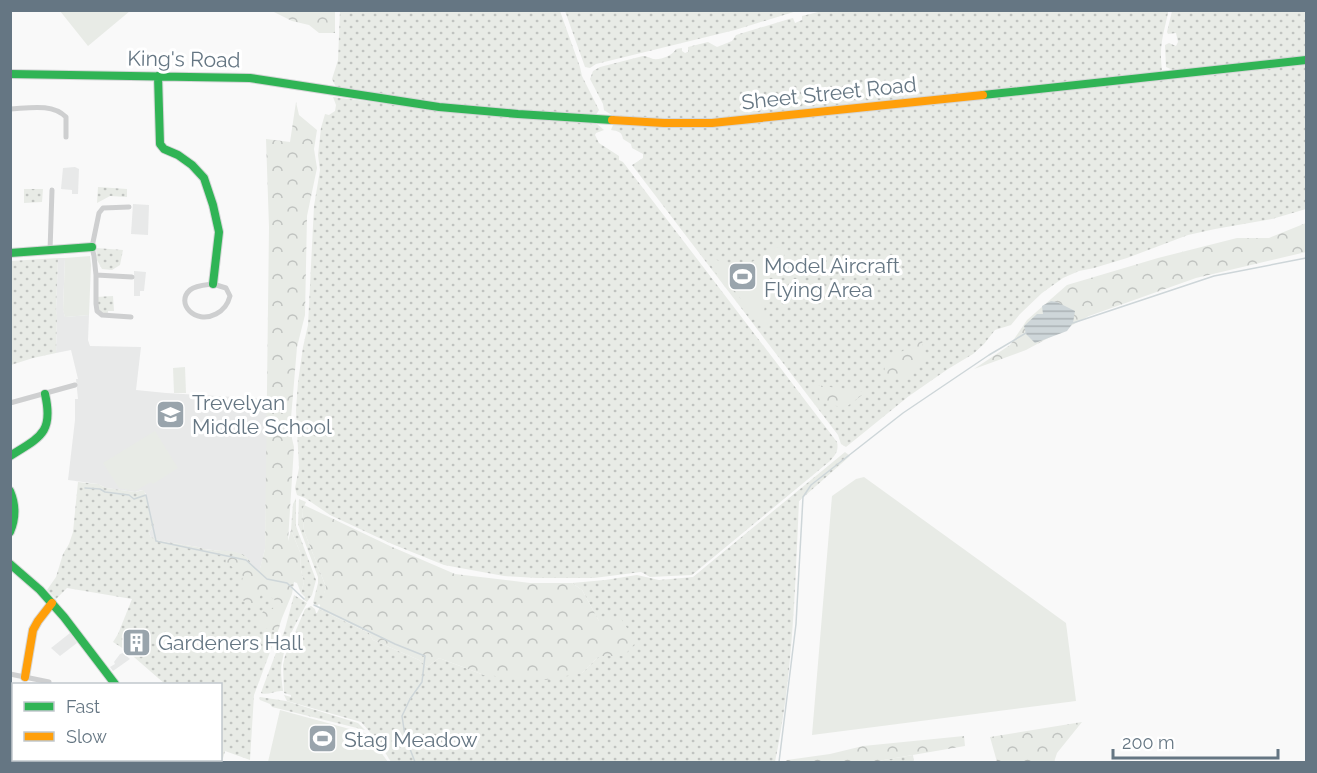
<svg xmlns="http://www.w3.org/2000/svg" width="1317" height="773" font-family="Raleway,sans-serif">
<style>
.built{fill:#e8e9e9}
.grass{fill:url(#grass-dots)}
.forest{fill:url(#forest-crowns)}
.park{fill:#e8ebe6}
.water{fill:url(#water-rules)}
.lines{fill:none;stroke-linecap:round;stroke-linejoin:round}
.stream{stroke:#ced6d9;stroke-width:1.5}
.fast-casing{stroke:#d5d6d7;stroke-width:10}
.slow-casing{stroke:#d5d6d7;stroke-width:10}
.street{stroke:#cecfd0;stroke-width:5}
.fast{stroke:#30b455;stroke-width:8}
.slow{stroke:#ff9f0a;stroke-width:8}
.labels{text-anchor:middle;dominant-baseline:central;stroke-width:6;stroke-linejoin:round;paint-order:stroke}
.street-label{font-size:21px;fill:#657683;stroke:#fff}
.poi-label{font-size:21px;fill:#657683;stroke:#fff;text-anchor:start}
</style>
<defs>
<pattern id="grass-dots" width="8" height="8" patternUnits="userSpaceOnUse" patternTransform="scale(1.5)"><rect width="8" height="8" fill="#e8ebe6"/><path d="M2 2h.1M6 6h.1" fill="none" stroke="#c0c3c0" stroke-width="1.8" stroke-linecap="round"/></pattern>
<pattern id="forest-crowns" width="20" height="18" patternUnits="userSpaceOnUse" patternTransform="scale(1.5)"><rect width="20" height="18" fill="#e8ebe6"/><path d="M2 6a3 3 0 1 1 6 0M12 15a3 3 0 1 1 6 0" fill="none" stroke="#c0c3c0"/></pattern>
<pattern id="water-rules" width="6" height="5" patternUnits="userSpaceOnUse" patternTransform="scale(1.5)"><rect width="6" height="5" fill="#ced6d9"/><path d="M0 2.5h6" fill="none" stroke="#abb2b5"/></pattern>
</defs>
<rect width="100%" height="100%" fill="#f9f9f9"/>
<path class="built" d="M75,167L79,169L78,194H72V190L61,189L63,168Z
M133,204L149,205L148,235L131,234Z
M58,258H65L63,309L65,317L89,315L88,340L90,346L141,347L136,390L166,393L268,399L265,549L259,573L255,570L246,557L238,553L213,550L203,549L198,547L160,541L151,537L149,533L153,527L149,515L146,494L142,490L135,492L106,488L98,484L68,480L75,420V399H78L76,379H78L71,350L56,353L57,316L56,311Z
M134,271L146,272L144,291H140V296H134Z
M70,633L77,643L60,656L51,648Z
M123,653L130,659L113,671L110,667L115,664L114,662L120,654Z"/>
<path class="grass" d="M340,11H560L580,67L582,76L599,110L596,115C509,108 421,106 336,87L332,79L338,60Z
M565,11V10L797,11L735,30L596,64L590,68L585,67Z
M822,11H1168V13C1163,36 1159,46 1162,70L1156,74L772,115L690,121L616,118L604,110L603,104L590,79L593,71L600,67L643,56C647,56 650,58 653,59C661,60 672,56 676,49L682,48V51L685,53L688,52V47L708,42L717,47L732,41L736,35L789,19L793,18L795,23L802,20V16Z
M1172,11H1306V58L1175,71L1166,67L1165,45L1169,43L1176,46L1178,42L1176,33L1168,34L1167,32Z
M1306,64V209L1272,219L1215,229L1188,235L1127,258L1094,268L1079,271L1063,278L1042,293L1020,314L1011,325L995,330L984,344L973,354L948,369L909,396L846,447L841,444L838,435L632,165L643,158V154L632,148L631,144L623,139C622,132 618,131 611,130L613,125L615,124L667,126Z
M333,97L405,106L597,124L604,130L596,133L595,135L599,143L619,156V160L623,162L837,442C839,451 835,455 830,461L692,575L650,577L641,572L594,578H536L504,576L444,565L392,544L330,515L305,498L297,495L295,488L299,468L296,410L298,382L303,347L308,325L314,206L320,170L318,155L321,128L325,114L329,115L335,111L336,105Z
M98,187L127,189V197L110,196L97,203Z
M24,189H43L42,202L24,203Z
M96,248L123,250L120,265L112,270L102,269L97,260Z
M58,258L56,311L57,315L56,353L33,358L11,365V261Z
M113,296L114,311H108V316L99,312L96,297Z
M845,452L850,456L799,501C795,588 793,677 775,762H391L378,741L361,722L287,701L284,695L291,697V695L284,693L283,665L285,656L305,609L311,606L315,609L316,613H317L319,609L369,633L373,640L419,660L427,667L439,658L484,675L582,673L599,656H624L599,621L582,590L572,583L605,580L637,575L659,580L693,577Z
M78,482L98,484L106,488L135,492L144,490L149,509V515L154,521L153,527L149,533L151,537L160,541L198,547C211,553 228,548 242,554C249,557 252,567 258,572L259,570L287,580L279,628L254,695L250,760L225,751L222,762H214L215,760H220V684H165L127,651L113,642L118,634L132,599L67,588L56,599L47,590L56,577L63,554L69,544L73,532Z
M296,498V526L316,580L312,595L307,602L304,600L305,597L301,593L304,582L301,570L300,552L291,530L293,504Z
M299,499L306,502L302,511L304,531L326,587L321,606L319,604L317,606L313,603L318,583V577L298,524Z
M294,595L307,603C297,621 285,642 282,662C280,671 282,682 283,691C275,690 268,696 261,693L263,687L285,629Z
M260,697L286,701L358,723L365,730L272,707L270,704L260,700L259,698Z
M913,755L914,762H872Z"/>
<path class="forest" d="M272,11H335V33H319L309,25L292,21Z
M296,102L299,115L317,130L314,149L317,168L307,216L305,315L297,347L290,430L294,447L288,541L291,530L300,552L301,570L304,582L301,593L297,583L294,582L292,594L282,618L277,633L256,624L265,608L273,609L275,600L262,591L255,612L239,596L243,576L225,561L236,553L243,555L255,570L259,572L265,549L269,227L266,139L290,142Z
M1306,223V252L1196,278L1089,316L1026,350L974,369L1010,345L1027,320L1067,285L1158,258L1237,238H1269Z
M922,340L925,361L906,378L884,379L885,361Z
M816,385L866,392L845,408L820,402Z
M304,505L390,546L455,574L530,583H572L582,590L599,621L620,617L636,642L624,656H599L582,673L545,680L484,675L439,658L427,667L419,660L373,640L369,633L319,609L326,587L304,531L302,511Z
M1082,722L1057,753L1054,762H997L990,737Z
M964,736L965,746L872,762H785L787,760L830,754L863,746Z"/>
<path class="park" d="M60,11H130L88,46Z
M776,247L782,248L785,254C782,261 777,263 770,265L768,268L764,313L769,323L766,325H763L751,313L735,291L725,287L709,262L710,258H713L733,268H742Z
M90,256L91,265L89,315L65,317L63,310L65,258Z
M185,367L186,393H174L173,368Z
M155,431L178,468L153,484L151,482L135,491L119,488L103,463Z
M864,477L1066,623L1076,701L812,735L832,496L856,479Z
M280,710L368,734L388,762H268Z"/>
<path class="water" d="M1051,301L1057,302L1075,311L1073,323L1067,331L1035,343L1026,334L1024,326L1037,314H1043L1042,306Z"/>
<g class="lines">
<path class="stream" d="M1073,323L1214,276L1306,258
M85,488L100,489L105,492L129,495L134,499L146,495L156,541L246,560L267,579L287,583L304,599
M314,605L395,644L425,656L422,682L410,699L402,716L405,736L415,762
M779,762L796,624L803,497L811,485L903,413L989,355L1026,333"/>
<defs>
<path id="fast" d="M10,74L250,78L439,107L518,114L612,120
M158,76L160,144L164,149L178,155L192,165L204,178L213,205L219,232L213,284
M983,95L1306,60
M10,253L92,247
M10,456C40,437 54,433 45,394
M10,491C16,505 16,518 10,532
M10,564L40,590L64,617L115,684"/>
<path id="slow" d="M612,120L664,123H712L983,95
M25,677L33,630L38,621L52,603
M163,760L164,762"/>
</defs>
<use href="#fast" class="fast-casing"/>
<use href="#slow" class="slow-casing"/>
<path class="street" d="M10,109C29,108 52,103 66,117V137
M129,207L103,208L99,213L92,247L94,256L96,275V304L97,311L102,315L131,317
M50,251L52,190
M96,275L132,277
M213,284L226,288L230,296C228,304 224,310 216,314C195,325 175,303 190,290C196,285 205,285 213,284Z
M10,403L75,385
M10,674L49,682
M85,760L87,762
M110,762L114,760"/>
<use href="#fast" class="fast"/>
<use href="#slow" class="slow"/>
</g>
<defs>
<symbol id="stadium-square" viewBox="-11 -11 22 22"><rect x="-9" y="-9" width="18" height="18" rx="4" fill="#99a4ac" stroke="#fff"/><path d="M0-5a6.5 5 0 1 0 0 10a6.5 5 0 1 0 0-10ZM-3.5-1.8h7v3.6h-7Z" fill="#fff"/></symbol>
<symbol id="school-square" viewBox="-11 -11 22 22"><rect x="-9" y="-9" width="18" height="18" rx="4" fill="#99a4ac" stroke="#fff"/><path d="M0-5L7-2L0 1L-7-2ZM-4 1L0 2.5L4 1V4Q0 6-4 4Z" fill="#fff"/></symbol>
<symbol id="building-square" viewBox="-11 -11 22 22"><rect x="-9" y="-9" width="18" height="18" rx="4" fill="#99a4ac" stroke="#fff"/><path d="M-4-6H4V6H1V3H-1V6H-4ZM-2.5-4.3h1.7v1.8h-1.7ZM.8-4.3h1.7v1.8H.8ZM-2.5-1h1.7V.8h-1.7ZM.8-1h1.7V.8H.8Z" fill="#fff"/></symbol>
</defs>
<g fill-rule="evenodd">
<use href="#stadium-square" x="726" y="260" width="33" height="33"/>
<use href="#school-square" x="154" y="398" width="33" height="33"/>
<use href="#building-square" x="120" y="626" width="33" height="33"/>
<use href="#stadium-square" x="306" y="722" width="33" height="33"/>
</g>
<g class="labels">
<g class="street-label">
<text transform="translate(184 59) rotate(1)">King's Road</text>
<text transform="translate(829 93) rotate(-6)">Sheet Street Road</text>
</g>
<g class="poi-label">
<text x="764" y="265">Model Aircraft<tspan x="764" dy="24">Flying Area</tspan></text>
<text x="192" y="402">Trevelyan<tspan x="192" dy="24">Middle School</tspan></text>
<text x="158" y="642">Gardeners Hall</text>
<text x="344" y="739">Stag Meadow</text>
</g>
</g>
<rect width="1317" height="773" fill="none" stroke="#657683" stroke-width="24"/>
<rect x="12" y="683" width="210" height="78" fill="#ffffff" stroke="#c1c8cd" stroke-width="1.5"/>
<rect x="24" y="702" width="30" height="9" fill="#30b455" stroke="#c1c8cd" stroke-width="1.5"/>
<text x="66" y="713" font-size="18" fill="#657683">Fast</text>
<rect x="24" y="732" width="30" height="9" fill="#ff9f0a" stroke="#c1c8cd" stroke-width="1.5"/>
<text x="66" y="743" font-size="18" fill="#657683">Slow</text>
<path d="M1113 749v9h165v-9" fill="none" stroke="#657683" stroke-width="3"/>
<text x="1122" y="749" font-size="18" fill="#657683" stroke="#ffffff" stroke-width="4.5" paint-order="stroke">200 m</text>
</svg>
